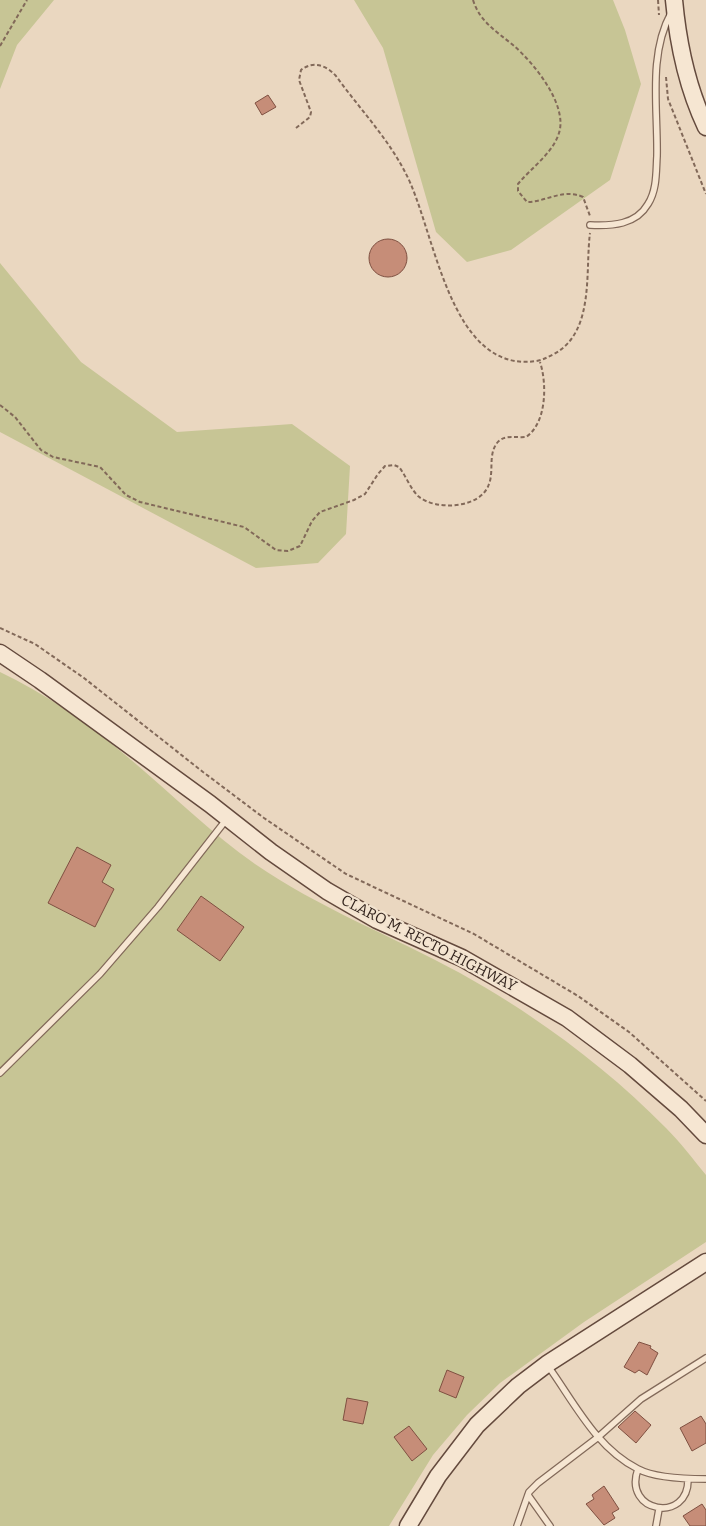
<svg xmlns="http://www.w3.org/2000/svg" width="706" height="1526" font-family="Bitter,serif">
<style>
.green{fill:#c7c595}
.building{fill:#c68d78;stroke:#7f5041}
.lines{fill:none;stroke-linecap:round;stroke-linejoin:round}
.lane-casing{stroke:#826959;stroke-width:8}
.secondary-casing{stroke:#644a3d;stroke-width:19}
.path{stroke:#826959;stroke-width:2;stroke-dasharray:4 2.5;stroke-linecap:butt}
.lane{stroke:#f6e6d2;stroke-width:5.5}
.secondary{stroke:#f6e6d2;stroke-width:16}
.labels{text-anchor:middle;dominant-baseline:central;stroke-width:4.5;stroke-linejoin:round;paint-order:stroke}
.street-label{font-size:15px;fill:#33241d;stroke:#f2e3cf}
</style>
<rect width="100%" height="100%" fill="#ead7c0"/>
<path class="green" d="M0,0H54L17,45L0,89Z
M354,0H613L625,30L641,84L610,180L511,250L467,262L436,232L383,48Z
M0,263L81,362L177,432L292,424L350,466L346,534L318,563L256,568L0,432Z
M0,672C44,693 87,722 124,754C168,790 208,831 255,864C319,908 392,936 460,973C535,1015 605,1066 666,1128C680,1142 693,1159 706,1175V1242L584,1322L500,1383L467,1415L433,1455L389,1526H0Z"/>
<path class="building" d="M268,95L276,107L262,115L255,103Z
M369 258a19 19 0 1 1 38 0a19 19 0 1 1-38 0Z
M77,847L111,865L102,882L114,889L95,927L48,903Z
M201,896L244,927L220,961L177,930Z
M639,1342L651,1346L650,1348L658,1353L647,1375L639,1370L635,1373L624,1367Z
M447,1370L464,1377L456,1398L439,1391Z
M347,1398L368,1402L363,1424L343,1420Z
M635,1411L651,1425L636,1443L618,1427Z
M701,1416L706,1424V1443L692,1451L680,1428Z
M409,1426L427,1449L412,1461L394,1437Z
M604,1486L619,1509L612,1513L615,1518L604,1525L586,1504L594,1499L592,1495Z
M702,1504L706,1510V1526H690L683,1516Z"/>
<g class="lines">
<defs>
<path id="lane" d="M590,225C612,226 636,225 648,204C657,190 656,172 657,156C658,109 648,55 671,13
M0,1073L100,974L158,907L226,820
M548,1366C574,1402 596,1448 638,1469C655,1478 687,1479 706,1479
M638,1469C622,1513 689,1524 688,1479
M528,1495L550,1526
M517,1526L529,1492L538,1483L597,1438L641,1399L706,1358
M656,1526L659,1509"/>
<path id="secondary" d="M674,0C678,44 687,87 706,127
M0,653L40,680L210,804L271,852L327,891L377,920L462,958L567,1018L630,1065L681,1109L706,1135
M408,1526L438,1476L477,1425L518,1386L547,1364L706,1262"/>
</defs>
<use href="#lane" class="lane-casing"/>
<use href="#secondary" class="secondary-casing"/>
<path class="path" d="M473,0C480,22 496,31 513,45C534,63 568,105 559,133C553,153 531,168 518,184V191L527,202C546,202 563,188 583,197L590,216
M658,0L659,15
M0,46L27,0
M666,77L668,99L706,194
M296,128L310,117L311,112L299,80L301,70C314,60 327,66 336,76C359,108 387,137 405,172C435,227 448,374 536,361C543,360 548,357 554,354C595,332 585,271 590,233
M0,405L15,417L41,450L53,457L100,467L126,495L140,502L244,527L276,550L288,551L300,546L312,521L320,512L354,500L365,494L378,474L385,466L394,465L399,467C406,476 410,488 418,496C435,511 481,509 489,484C494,471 488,455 497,443C504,434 515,438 526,437C547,423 547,383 540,362
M0,628L35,644L84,678L203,772L264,818L346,874L474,934L578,996L629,1032L706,1101"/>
<use href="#lane" class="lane"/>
<use href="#secondary" class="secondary"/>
</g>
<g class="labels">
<g class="street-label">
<text transform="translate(429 943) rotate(27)">CLARO M. RECTO HIGHWAY</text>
</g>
</g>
</svg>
